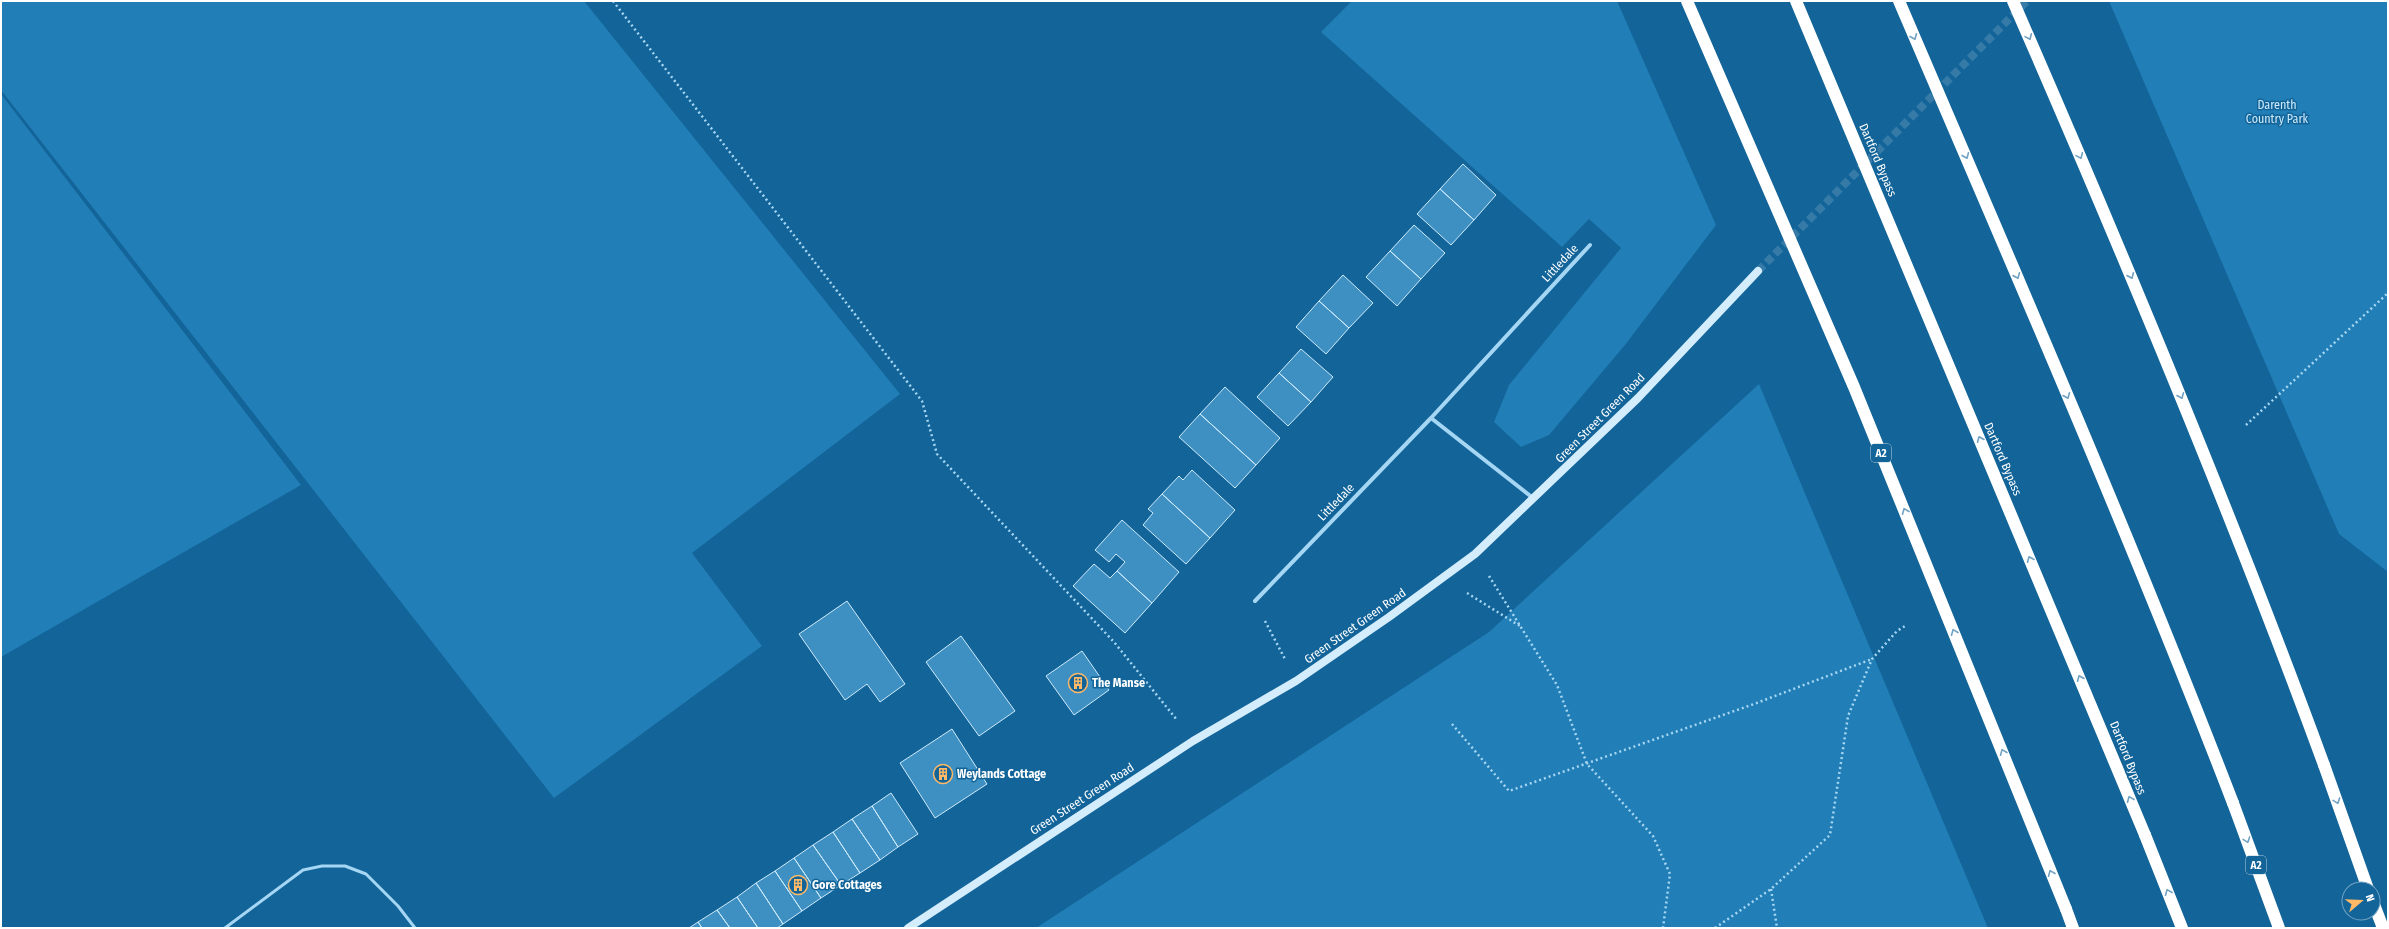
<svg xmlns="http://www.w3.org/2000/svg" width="2389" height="929" font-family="'Fira Sans Condensed',sans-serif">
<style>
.green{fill:#217eb6}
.building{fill:#3f90c2;stroke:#cdebfd}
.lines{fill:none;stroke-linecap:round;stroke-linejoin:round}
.secondary-tunnel{stroke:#367ba8;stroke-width:8;stroke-dasharray:8 4;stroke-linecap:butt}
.path{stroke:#a5d6f3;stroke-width:2.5;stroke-dasharray:2 3;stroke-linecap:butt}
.lane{stroke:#a5d6f3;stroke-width:3}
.street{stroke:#a5d6f3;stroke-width:4}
.secondary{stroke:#d4edfd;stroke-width:8}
.highway{stroke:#fff;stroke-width:12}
.highway-bridge{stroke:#fff;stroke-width:12}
.oneway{stroke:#71a2c2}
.labels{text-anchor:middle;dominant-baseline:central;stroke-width:3;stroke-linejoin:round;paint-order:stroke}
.shield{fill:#126499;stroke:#b8d0e0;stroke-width:1}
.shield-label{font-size:11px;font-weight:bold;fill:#fff}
.park-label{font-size:12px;fill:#cdebfd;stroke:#126499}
.street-label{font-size:12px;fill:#fff;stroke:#126499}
.poi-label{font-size:12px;font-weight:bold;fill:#fff;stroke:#126499;text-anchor:start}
</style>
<rect width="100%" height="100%" fill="#126499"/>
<path class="green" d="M1,1H584L900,394L692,553L762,646L554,798L1,90Z
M1352,1H1617L1716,225L1625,345L1549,435L1521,447L1494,422L1509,385L1621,248L1589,219L1562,247L1321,32Z
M2109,1H2388V572L2339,534Z
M1,94L301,485L1,657Z
M1759,384L1988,928H1036L1489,632Z"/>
<path class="building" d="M1463,164L1496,195L1474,220L1440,189Z
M1440,189L1474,220L1451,245L1417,214Z
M1414,225L1445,253L1421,279L1390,251Z
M1390,251L1421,279L1397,306L1366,277Z
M1343,275L1373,303L1349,328L1319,301Z
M1319,301L1349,328L1326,354L1296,327Z
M1301,349L1333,377L1311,402L1279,373Z
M1279,373L1311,402L1288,426L1257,397Z
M1225,387L1280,438L1256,465L1200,414Z
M1200,414L1256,465L1235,488L1179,437Z
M1192,470L1235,510L1210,538L1162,494L1179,476L1183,480Z
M1162,494L1210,538L1186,564L1143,525L1153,513L1148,509Z
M1122,520L1179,572L1152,603L1117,571L1125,562L1116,554L1109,562L1095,550Z
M1094,564L1110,578L1117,571L1152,603L1125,633L1073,586Z
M847,601L905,684L880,702L867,684L845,700L799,634Z
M961,636L1015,711L979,736L926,662Z
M1082,651L1109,690L1074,715L1046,676Z
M952,729L987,784L935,818L900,763Z
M891,793L918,834L898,847L872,806Z
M872,806L898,847L880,860L852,819Z
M852,819L880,860L860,873L833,832Z
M833,832L860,873L841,885L813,845Z
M813,845L841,885L821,898L794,858Z
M794,858L821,898L802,911L775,871Z
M775,871L802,911L783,924L756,883Z
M756,883L783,924L777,928H758L737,897Z
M737,897L758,928H730L717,910Z
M717,910L730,928H702L698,922Z
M698,922L702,928H689Z"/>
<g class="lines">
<path class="secondary-tunnel" d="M1758,271L2027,1"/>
<path class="path" d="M613,1L922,401L937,454L1114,642L1177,720
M2246,425L2388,293
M1489,576L1557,685L1587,764L1653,836L1670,874L1663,928
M1467,593L1520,626
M1265,621L1285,659
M1452,724L1509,791L1754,704L1872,659
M1771,889L1777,928
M1715,928L1771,889L1830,835L1848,716L1872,659L1897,631L1905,626"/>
<path class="lane" d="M225,928L303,870L322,866H345L366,874L398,906L415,928"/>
<path class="street" d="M1431,418L1533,498
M1255,601L1431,418L1590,245"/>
<path class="secondary" d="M908,928L1193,741L1296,681L1389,617L1475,554L1638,398L1758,271"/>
<path class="highway" d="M2324,765L2368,889
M2233,803L2279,928
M2145,835L2182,928
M2373,902L2383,928
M2066,909L2073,928"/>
<path class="highway-bridge" d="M1687,1L1854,387L2066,909
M1796,1L2145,835
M1899,1C2013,267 2129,533 2233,803
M2013,1C2123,253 2229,506 2324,765"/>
</g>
<defs><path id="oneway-chevron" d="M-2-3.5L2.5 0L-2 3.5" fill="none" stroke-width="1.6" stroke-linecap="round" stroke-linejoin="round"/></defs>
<g class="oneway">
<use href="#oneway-chevron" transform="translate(1914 37) rotate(67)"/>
<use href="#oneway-chevron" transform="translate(2029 37) rotate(66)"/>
<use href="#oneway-chevron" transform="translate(1966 156) rotate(67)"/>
<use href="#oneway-chevron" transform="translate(2080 156) rotate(66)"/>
<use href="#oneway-chevron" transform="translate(2017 276) rotate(67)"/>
<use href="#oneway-chevron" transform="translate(2131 276) rotate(67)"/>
<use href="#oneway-chevron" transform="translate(2067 396) rotate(67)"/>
<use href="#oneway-chevron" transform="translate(2181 396) rotate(67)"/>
<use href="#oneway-chevron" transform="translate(1980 439) rotate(-113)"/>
<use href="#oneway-chevron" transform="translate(1905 511) rotate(-112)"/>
<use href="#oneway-chevron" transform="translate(2030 559) rotate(-113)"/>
<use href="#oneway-chevron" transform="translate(1954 632) rotate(-112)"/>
<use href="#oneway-chevron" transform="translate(2080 678) rotate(-113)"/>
<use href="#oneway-chevron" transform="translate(2003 752) rotate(-112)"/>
<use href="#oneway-chevron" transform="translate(2130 799) rotate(-112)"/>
<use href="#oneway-chevron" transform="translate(2337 801) rotate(70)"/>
<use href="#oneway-chevron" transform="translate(2247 840) rotate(70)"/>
<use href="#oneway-chevron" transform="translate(2051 873) rotate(-112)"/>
<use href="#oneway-chevron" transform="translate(2168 892) rotate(-112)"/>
</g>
<defs>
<symbol id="building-ring" viewBox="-11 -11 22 22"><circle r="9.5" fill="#126499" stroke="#ffb967" stroke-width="1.5"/><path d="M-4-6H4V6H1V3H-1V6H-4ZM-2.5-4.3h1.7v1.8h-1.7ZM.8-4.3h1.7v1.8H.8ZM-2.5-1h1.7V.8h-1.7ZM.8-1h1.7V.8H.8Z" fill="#ffb967"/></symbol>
</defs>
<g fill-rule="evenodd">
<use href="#building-ring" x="1067" y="672" width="22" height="22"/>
<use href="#building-ring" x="932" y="763" width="22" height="22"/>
<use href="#building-ring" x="787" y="874" width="22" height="22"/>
</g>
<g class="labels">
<g class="shield">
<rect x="1871" y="444" width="20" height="18" rx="3"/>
<rect x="2246" y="856" width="20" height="18" rx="3"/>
</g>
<g class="shield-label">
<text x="1881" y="453">A2</text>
<text x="2256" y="865">A2</text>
</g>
<g class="park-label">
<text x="2277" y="105">Darenth<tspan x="2277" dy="14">Country Park</tspan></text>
</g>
<g class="street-label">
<text transform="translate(1878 160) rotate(67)">Dartford Bypass</text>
<text transform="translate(1560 263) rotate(-47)">Littledale</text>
<text transform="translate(1600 418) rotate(-45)">Green Street Green Road</text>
<text transform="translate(2003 459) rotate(67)">Dartford Bypass</text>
<text transform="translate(1336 502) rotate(-46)">Littledale</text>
<text transform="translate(1355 626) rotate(-35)">Green Street Green Road</text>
<text transform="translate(2128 758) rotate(68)">Dartford Bypass</text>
<text transform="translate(1082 799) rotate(-33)">Green Street Green Road</text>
</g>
<g class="poi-label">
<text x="1092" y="683">The Manse</text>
<text x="957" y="774">Weylands Cottage</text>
<text x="812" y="885">Gore Cottages</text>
</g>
</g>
<rect width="2389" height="929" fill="none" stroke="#ffffff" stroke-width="4"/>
<g transform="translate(2361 901) rotate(71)"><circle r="19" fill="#126499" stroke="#71a2c2"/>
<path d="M0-3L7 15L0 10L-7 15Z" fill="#ffb967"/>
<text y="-6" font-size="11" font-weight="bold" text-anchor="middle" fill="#ffffff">N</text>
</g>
</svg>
